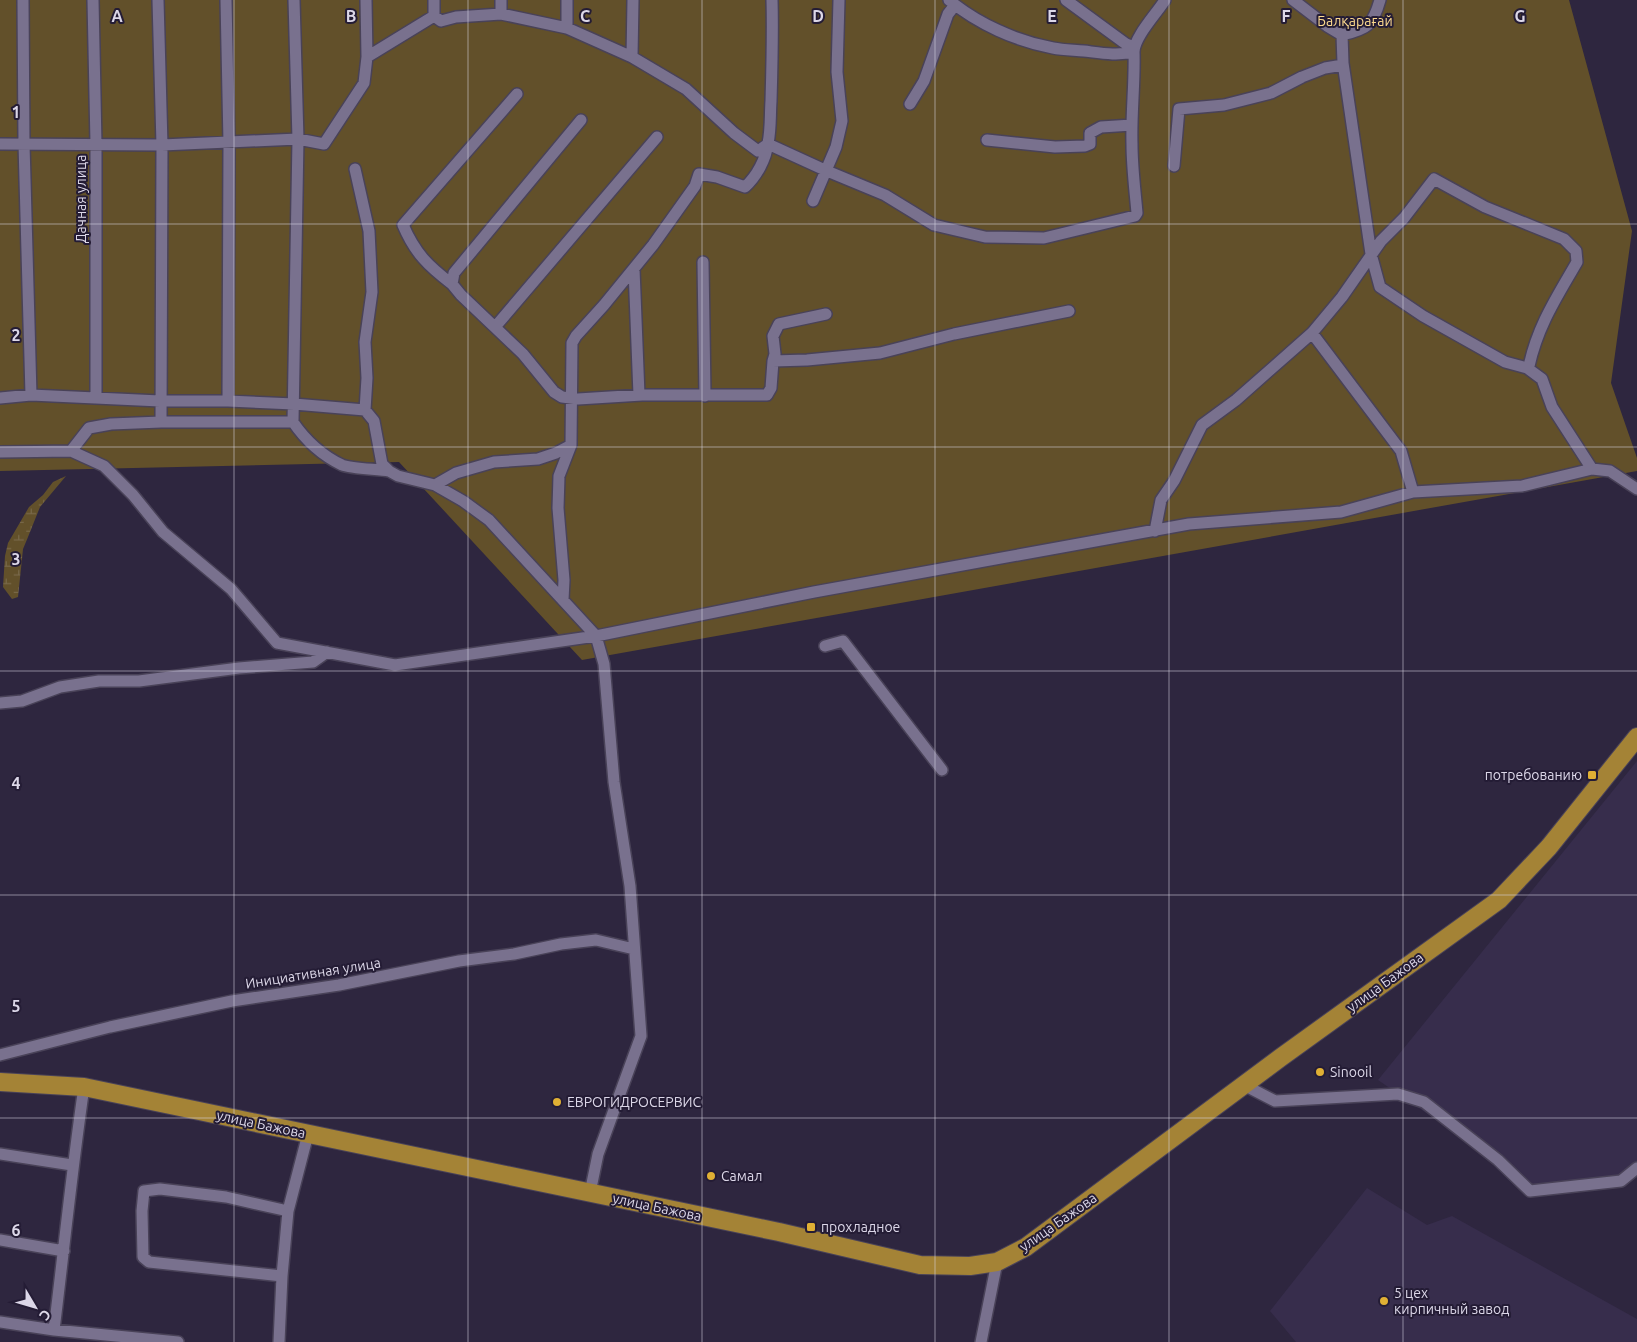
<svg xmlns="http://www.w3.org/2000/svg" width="1637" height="1342" font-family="Ubuntu,sans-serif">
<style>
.built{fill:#372d4c}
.wetland{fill:url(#wetland-marsh)}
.garden{fill:#62502a}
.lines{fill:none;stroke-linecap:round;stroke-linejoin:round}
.minor-casing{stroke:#494258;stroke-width:14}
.highway-casing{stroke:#494258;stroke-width:20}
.minor{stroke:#79718e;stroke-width:11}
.highway{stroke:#a48336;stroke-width:18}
.grid{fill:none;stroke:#dcd7e8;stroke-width:1;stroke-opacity:0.55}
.poi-dot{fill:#e0b034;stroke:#241c35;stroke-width:2}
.labels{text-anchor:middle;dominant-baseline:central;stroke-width:4;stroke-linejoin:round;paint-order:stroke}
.park-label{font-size:14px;fill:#fbd98e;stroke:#241c35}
.street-label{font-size:14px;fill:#dcd7e8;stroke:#241c35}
.poi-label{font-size:14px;fill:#dcd7e8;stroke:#241c35;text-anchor:start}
.grid-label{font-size:16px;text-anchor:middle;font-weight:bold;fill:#dcd7e8;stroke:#241c35;stroke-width:4;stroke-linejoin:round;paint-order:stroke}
</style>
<defs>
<pattern id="wetland-marsh" width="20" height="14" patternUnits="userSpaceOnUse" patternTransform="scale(1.25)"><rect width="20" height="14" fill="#62502a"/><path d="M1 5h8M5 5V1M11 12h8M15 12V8" fill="none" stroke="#786849"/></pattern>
</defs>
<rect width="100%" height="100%" fill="#2e263f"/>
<path class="built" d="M1637,761V1162L1622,1180L1533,1186L1378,1080Z
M1367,1188L1427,1225L1452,1216L1637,1319V1342H1296L1270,1311Z"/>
<path class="wetland" d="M66,476L40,507L28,537L23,549L18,597L12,599L3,587L5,556L8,543L29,507L43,495L53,482Z"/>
<path class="garden" d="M0,0H1569L1632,231L1611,383L1637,458V471L582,660L399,462L0,471Z"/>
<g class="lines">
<defs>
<path id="minor" d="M23,0L24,144L31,395
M93,0L96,144V398
M158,0L162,145L161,422H293
M226,0L229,143L228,401
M294,0L298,139L293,422C306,441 321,455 342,465C352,469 377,469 389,471
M366,0L367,57
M434,0V16
M501,0V14
M1066,0L1126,44L1134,47
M1293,0L1327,26L1342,35L1343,63L1371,254L1380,287L1423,316L1505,362L1527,368L1542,379L1552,407L1592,469L1610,471L1637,489
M567,28V0
M1342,35C1368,29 1373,25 1380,0
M1134,52C1134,37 1157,13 1165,0
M632,57L633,0
M910,104L924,81L948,14L955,5
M581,120L454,273L452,284L461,295L523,354L554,392L562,397L578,399L642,395H767L771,388L773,361L807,360L880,353L954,334L1069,311
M987,140L1055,147L1085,146L1090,144V133L1101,127L1132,125
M0,144L162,145L298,139L324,144L364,83L367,57L434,16L441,21L456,17L501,14L567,28L632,57L686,89L734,133L758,151L768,144L827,171L885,195L934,225L985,237L1044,238L1135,216L1137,213C1135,190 1132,167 1132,144C1131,113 1135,83 1134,52C1117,56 1101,53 1084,51C1074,50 1063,50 1053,48C1016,41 978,24 949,0
M1174,166L1179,109L1224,105L1271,93L1302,77L1325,68L1343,65
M355,169L369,231L372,292L365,342L367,378L365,410
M813,201L836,147L842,121L837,72L839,0
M703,262L705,396
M634,269L639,395
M452,284C428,266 415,253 403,225L517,94
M495,327L657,137
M1312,333L1401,451L1413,492
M773,361L775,354L773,336L779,324L826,314
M0,398L31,395L160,401H228L294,404L365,410L374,421L382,464L389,471L398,476L435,485L463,501L489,520L596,636L604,664L614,782L630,886L641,1036L598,1154L590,1193
M71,451L89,428L111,424L161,422
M0,452L71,451L104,466L133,495L163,532L231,589L277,643L395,665L596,636L814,592L1189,524L1341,512L1413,492L1522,486L1592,469
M435,485L456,473L494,462L538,459L556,453L571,445
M1155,531L1161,500L1174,481L1202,425L1236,400L1312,333L1342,297L1381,241L1404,218L1434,179L1485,207L1564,239L1576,251L1577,262C1557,297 1538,325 1529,366L1527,368
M563,600L564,580L558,508L559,476L571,445L572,343L576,336L604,305L653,245L695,186L699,174L717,177L745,187C757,176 766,159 768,143C771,129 770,115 771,101C772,67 773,34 772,0
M825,646L843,641L942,770
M0,703L22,701L60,687L99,681H139L239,668L313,662L327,652
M0,1055L110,1027L232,1001L339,985L459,961L514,954L561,944L596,940L634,949
M1244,1085L1275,1101L1398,1094L1424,1102L1498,1160L1530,1191L1621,1181L1637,1168
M0,1154L72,1165
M0,1240L64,1251
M282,1276L149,1262L143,1257L142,1211L144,1191L160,1189L226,1197L288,1211
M0,1322L54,1330L178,1342
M54,1330C64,1249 72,1168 84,1087
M279,1342L282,1276L288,1211L308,1134
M981,1342L997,1262"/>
<path id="highway" d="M0,1082L84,1087L779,1232L920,1265L970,1266L997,1262L1026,1247L1280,1058L1499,900L1549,847L1637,737"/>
</defs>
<use href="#minor" class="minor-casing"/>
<use href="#highway" class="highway-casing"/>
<use href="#minor" class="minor"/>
<use href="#highway" class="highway"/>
</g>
<path class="grid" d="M234,0V1342M468,0V1342M702,0V1342M935,0V1342M1169,0V1342M1403,0V1342M0,224H1637M0,447H1637M0,671H1637M0,895H1637M0,1118H1637"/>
<g class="poi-dot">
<rect x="1587" y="770" width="10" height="10" rx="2.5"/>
<circle cx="1320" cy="1072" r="5"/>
<circle cx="557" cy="1102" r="5"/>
<circle cx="711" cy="1176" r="5"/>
<rect x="806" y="1222" width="10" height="10" rx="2.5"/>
<circle cx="1384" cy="1301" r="5"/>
</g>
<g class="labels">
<g class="park-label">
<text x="1355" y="21">Балқарағай</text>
</g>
<g class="street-label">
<text transform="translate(81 199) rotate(-90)">Дачная улица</text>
<text transform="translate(313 973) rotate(-9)">Инициативная улица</text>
<text transform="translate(1385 982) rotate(-36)">улица Бажова</text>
<text transform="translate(261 1124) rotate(12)">улица Бажова</text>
<text transform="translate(657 1207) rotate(12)">улица Бажова</text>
<text transform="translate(1058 1222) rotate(-35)">улица Бажова</text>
</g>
<g class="poi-label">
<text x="1582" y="775" text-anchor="end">потребованию</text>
<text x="1330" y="1072">Sinooil</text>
<text x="567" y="1102">ЕВРОГИДРОСЕРВИС</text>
<text x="721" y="1176">Самал</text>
<text x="821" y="1227">прохладное</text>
<text x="1394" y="1293">5 цех<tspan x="1394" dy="16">кирпичный завод</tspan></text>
</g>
</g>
<g class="grid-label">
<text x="117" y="22">A</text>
<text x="351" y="22">B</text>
<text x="585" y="22">C</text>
<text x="818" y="22">D</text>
<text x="1052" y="22">E</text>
<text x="1286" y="22">F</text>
<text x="1520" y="22">G</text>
<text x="16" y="118">1</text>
<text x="16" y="341">2</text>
<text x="16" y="565">3</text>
<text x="16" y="789">4</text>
<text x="16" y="1012">5</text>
<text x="16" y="1236">6</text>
</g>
<g transform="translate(35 1307) rotate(128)" stroke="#241c35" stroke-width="4" paint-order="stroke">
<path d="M0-4L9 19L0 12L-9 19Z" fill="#dcd7e8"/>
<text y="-8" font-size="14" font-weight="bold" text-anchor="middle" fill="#dcd7e8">С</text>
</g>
</svg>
